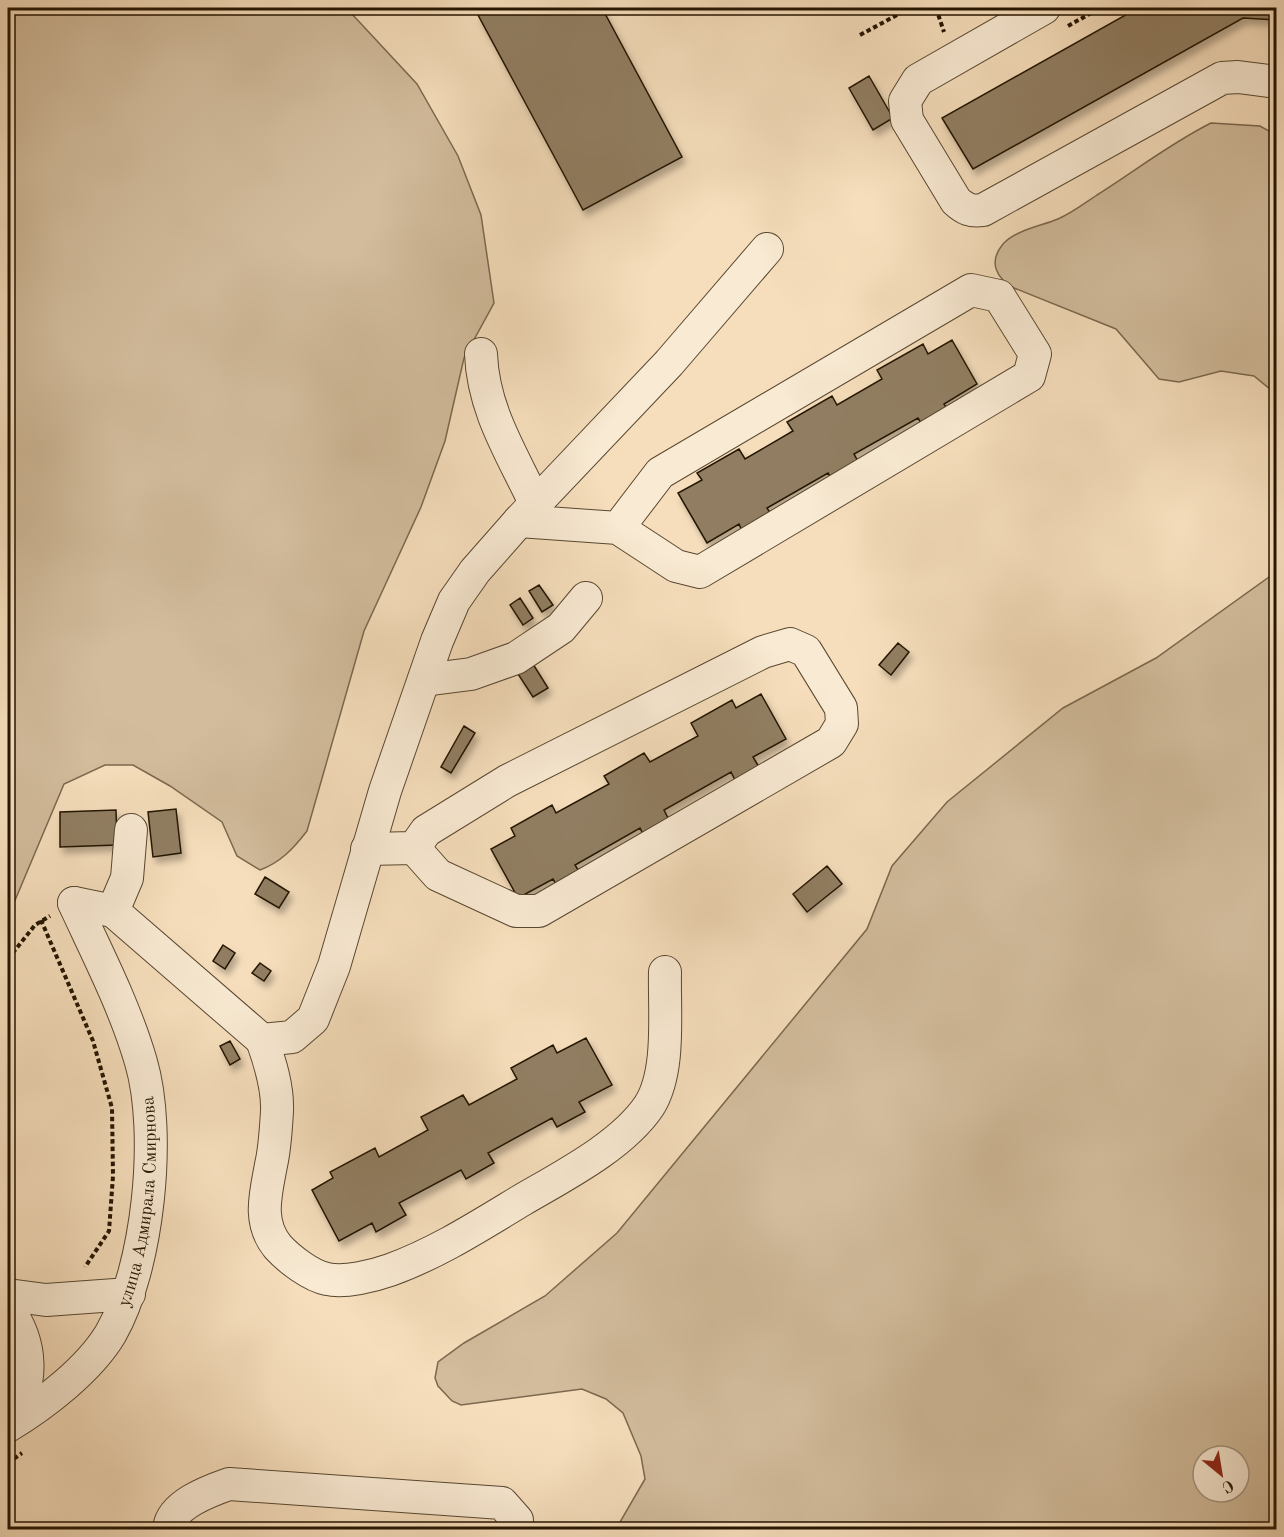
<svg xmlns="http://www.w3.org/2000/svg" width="1284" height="1537" font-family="'Old Standard TT',serif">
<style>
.green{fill:#d2bc9c;stroke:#7b684e;stroke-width:1.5;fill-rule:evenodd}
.building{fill:#917e62;stroke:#241501;stroke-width:1.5;filter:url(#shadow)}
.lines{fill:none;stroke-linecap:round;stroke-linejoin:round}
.minor-casing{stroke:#584730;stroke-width:34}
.path{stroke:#241501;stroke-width:4;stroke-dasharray:4.5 3;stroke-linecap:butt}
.minor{stroke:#f9ead3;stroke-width:32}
.labels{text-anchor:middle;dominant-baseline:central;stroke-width:5;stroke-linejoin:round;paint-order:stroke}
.street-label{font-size:18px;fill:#241501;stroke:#f9ead3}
</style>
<defs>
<filter id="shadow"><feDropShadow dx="3.5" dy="6" stdDeviation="3" flood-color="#0004"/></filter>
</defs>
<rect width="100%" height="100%" fill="#f6debc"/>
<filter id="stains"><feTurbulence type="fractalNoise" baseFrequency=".00333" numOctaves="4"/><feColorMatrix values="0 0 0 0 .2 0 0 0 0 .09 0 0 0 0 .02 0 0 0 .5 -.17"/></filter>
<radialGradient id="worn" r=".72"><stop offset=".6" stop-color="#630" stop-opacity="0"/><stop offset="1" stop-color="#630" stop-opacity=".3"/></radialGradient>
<path class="green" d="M8,8H361L351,13L417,84L458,156L481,215L494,303L464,358L445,441L421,507L364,631L307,831C293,849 281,862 260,870L237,856L222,822L170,786L133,765H105L64,784L8,917Z
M1211,123L1260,126L1276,135V394L1254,376L1221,371L1179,382L1159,379L1116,329L1014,288C996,278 988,262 1003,244C1016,230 1041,226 1058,219C1072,213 1085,203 1097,195C1135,171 1171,143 1211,123Z
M1276,572V1529H616L645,1479L641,1456L623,1413L606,1399L582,1389L461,1405L452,1401L438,1386L435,1378L438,1362L464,1343L545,1296L617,1233L867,929L892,866L947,802L1063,708L1156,658ZM1203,1456H1239V1492H1203Z"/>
<path class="building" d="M491,8H602L682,157L583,210L478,15Z
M1138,8H1276V20L1243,18L973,169L942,118Z
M869,76L893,118L873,130L849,88Z
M952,340L977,384L944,404L950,414L924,428L918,418L854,454L860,465L833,481L828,473L767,508L772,516L743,533L739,524L707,543L678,493L702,480L697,473L739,449L745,459L793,431L787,422L832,396L837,405L882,379L877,370L923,344L928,354Z
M539,585L553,605L542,612L529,591Z
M520,598L533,618L523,625L510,605Z
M898,643L909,652L891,675L879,665Z
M533,664L548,688L533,697L518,674Z
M761,694L786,739L753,757L759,767L735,780L731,772L664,810L669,820L643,834L640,828L575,865L580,873L557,886L553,879L518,898L491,849L515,836L511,828L552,805L556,813L609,784L604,776L644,753L650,762L698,736L691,723L732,700L736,708Z
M464,726L475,733L451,773L441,767Z
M176,809L181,853L153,857L148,812Z
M116,810L117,845L60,847V812Z
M827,866L842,884L807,912L793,894Z
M265,877L289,892L279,908L255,894Z
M223,945L235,953L225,969L213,961Z
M260,963L271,971L264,981L252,973Z
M586,1038L612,1085L579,1102L585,1112L557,1127L552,1118L488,1153L494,1163L466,1179L461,1170L399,1203L406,1215L376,1232L372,1223L339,1241L312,1190L333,1178L330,1172L375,1148L379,1157L428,1130L421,1117L463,1095L469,1105L517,1079L511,1068L553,1045L557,1053Z
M230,1041L240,1059L230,1065L220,1046Z"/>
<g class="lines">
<defs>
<g id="minor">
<path d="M1044,8L918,80L905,101L907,120L956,201C965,209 971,212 983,210L1222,78L1238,77L1276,82"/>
<path d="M481,354C483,410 512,454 535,503"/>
<path d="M519,521L618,528L676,566L700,572L1029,376L1035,354L999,296L971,290L660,473L618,528"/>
<path d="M424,680L471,674L516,658L561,628L586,598"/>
<path d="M367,849L414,848L438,875L516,911H539L831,742L842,724L841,708L806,651L790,644L763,652L507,781L426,831L414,848"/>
<path d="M74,903L113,911L262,1040L292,1037L313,1019L334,966L385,791L437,641L454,601L475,571L519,521L669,363L767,249"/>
<path d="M113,911L127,878L131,830"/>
<path d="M262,1040C270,1062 278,1087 277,1111C276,1128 275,1148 271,1165C266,1193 257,1222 278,1247C289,1259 311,1276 327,1279C345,1283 373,1276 390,1270C437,1253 479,1226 522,1200C563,1176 622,1146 649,1106C671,1072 664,1012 665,972"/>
<path d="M8,1295L46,1300L129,1294"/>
<path d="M8,1309C32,1342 36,1386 8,1419"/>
<path id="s1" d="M8,1426C43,1405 90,1369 111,1333C148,1268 162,1134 141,1062C125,1007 98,955 74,903"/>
<path d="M169,1530C170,1505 209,1491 229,1484L502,1503L517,1520V1530"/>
</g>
</defs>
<use href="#minor" class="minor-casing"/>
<path class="path" d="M936,8L944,32
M1068,26L1100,8
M860,35L910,8
M41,920L93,1041L112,1108L113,1176L109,1231L85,1267
M8,959L35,925L50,916
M8,1463L22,1453"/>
<use href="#minor" class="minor"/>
</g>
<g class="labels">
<g class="street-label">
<text stroke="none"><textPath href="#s1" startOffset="276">улица Адмирала Смирнова</textPath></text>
</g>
</g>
<rect width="1284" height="1537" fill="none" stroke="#f6debc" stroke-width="30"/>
<rect x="9" y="9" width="1266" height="1519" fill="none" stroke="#241501" stroke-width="3"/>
<rect x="15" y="15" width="1254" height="1507" fill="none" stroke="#241501" stroke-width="1.5"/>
<g transform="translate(1221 1474) rotate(150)"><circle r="28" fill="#f9ead3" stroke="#a4957f" stroke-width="1.5"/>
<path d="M0-4.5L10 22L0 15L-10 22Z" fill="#8f2418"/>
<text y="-9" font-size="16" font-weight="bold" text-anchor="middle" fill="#241501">С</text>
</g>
<rect width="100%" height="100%" filter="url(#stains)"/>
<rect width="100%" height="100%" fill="url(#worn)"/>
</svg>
